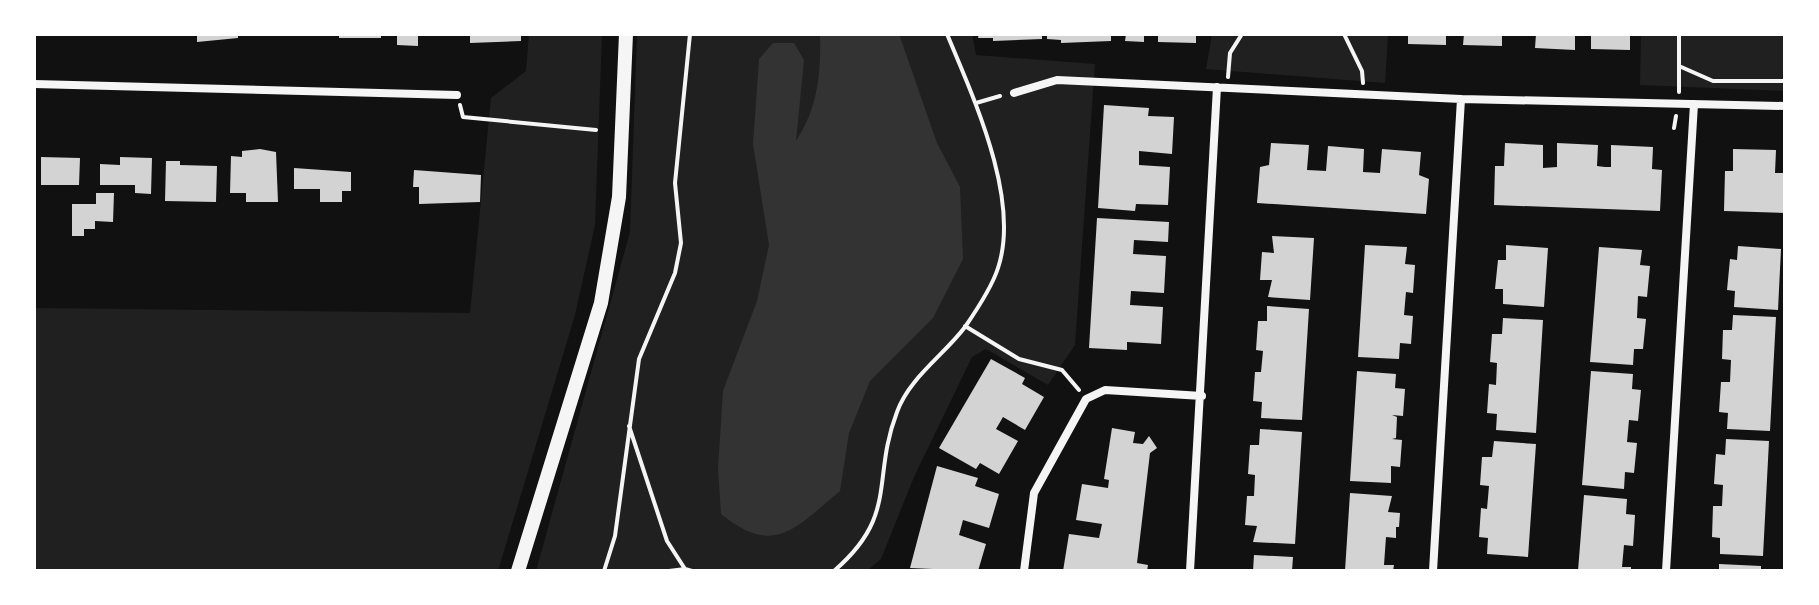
<svg xmlns="http://www.w3.org/2000/svg" width="1819" height="605" font-family="Literata,serif">
<style>
.green{fill:#202020}
.water{fill:#333}
.building{fill:#d3d3d3}
.lines{fill:none;stroke-linecap:round;stroke-linejoin:round}
.path{stroke:#f5f5f5;stroke-width:4}
.minor{stroke:#f5f5f5;stroke-width:8}
.tertiary{stroke:#f5f5f5;stroke-width:14}
</style>
<rect width="100%" height="100%" fill="#111"/>
<path class="green" d="M529,34H602L595,225L575,315L498,571H34V308L470,313L491,98L526,71Z
M637,34H972L976,55L1095,64L1075,345L1048,385L986,349L972,357L914,477L881,559L867,571H536L630,232Z
M1212,34H1388L1385,83L1206,69Z
M1641,34H1785V91L1640,85Z"/>
<path class="water" d="M820,34H899L937,143L960,187L963,259L933,318L870,381L849,433L840,491C796,527 775,558 721,514L718,468L723,391L757,301L769,245L753,144L759,59L773,43H794L804,60L796,141C818,108 821,73 820,34Z"/>
<path class="building" d="M197,34H238V38L197,42Z
M339,34H381V38H339Z
M397,34H418V46L397,45Z
M470,34H521V41L470,43Z
M979,34H1042V39L993,41V38H978Z
M1047,34H1111V41L1061,43V40L1047,39Z
M1126,34H1144V42L1125,41Z
M1158,34H1196V43L1158,42Z
M1408,34H1446V45L1408,44Z
M1464,34H1502V46L1463,45Z
M1536,34H1575V50L1535,48Z
M1591,34H1630V50L1591,49Z
M1104,105L1149,108L1148,116L1174,117L1172,154L1139,151V165L1170,167L1168,205L1136,204L1135,211L1098,208Z
M1271,143L1309,145L1307,170L1326,171L1328,146L1364,149L1363,172L1380,173L1382,149L1421,152L1419,175L1429,179L1426,214L1257,203L1260,167L1269,165Z
M1505,143L1543,145V168L1557,167V143L1598,145L1597,166L1605,167H1611V145L1653,147L1652,169L1662,170L1660,211L1494,205L1495,166H1504Z
M260,149L276,152L278,202H246V193H230L231,156L242,157V151Z
M1733,149L1776,150L1775,173H1785V213L1724,211L1725,171H1733Z
M41,157L80,158L79,185H41Z
M120,157L152,158L151,194L135,193V185H100V164L120,165Z
M166,161H180V165L217,166L216,202L165,201Z
M294,168L351,172V191H342V202H320V189H294Z
M414,170L481,175L480,202L419,204V187H413Z
M96,193H114L113,222L95,221V229H84V236H72V204H96Z
M1097,218L1169,222L1168,242L1134,240L1133,254L1166,256L1164,293L1131,291L1130,305L1163,307L1161,344L1127,342V350L1089,348Z
M1272,236L1314,238L1310,300L1268,297L1272,280H1260L1262,252L1274,253Z
M1365,245L1407,247L1405,264L1415,265L1413,293L1406,292L1404,315L1413,316L1411,344L1400,343L1399,359L1358,357Z
M1506,245L1548,248L1544,307L1503,304V289H1495L1498,260H1506Z
M1738,246L1781,249L1778,310L1734,307L1735,291L1727,290L1730,259L1737,260Z
M1599,247L1642,250L1640,265L1650,266L1647,297L1638,296L1637,318L1646,319L1643,349H1634L1633,365L1590,362Z
M1267,306L1309,309L1302,420L1261,418L1262,402L1253,401L1255,372H1261L1263,351L1256,350L1258,321H1267Z
M1733,315L1776,317L1770,431L1727,429L1728,413L1719,412L1721,382H1730L1731,360L1722,359L1723,330H1732Z
M1503,318L1543,320L1536,433L1496,430L1497,414L1487,413L1489,384L1496,385L1497,363L1490,362L1492,334H1502Z
M991,359L1025,378L1022,384L1044,397L1025,430L1003,417L996,429L1018,441L999,474L980,463L976,469L939,448Z
M1357,371L1396,374L1395,388L1405,389L1403,416L1392,415L1397,417L1396,438L1392,439L1402,440L1400,467L1391,466V483L1350,481Z
M1591,371L1633,374L1632,389L1641,390L1638,421L1629,420L1627,442L1637,443L1634,473L1625,472L1624,489L1582,485Z
M1112,428L1135,432L1133,443L1143,444L1149,436L1157,448L1150,453L1137,563L1148,565L1147,571H1063L1069,534L1099,538L1102,524L1076,520L1082,484L1108,488L1109,480L1104,479Z
M1260,429L1302,432L1295,544L1253,542L1257,526L1245,525L1247,496H1254L1255,475L1248,474L1250,445H1259Z
M1726,439L1769,441L1763,556L1720,554V538L1712,537L1713,506H1722L1723,485L1714,484L1716,454L1725,455Z
M1494,441L1536,444L1528,557L1487,554L1488,538L1479,537L1481,508L1487,509L1489,486L1480,485L1482,457H1492Z
M937,466L978,478L975,486L999,494L989,528L963,520L959,535L986,544L978,571L910,568Z
M1350,493L1392,496L1388,512L1400,513L1399,527H1396V538L1386,537L1384,565H1394L1393,571H1345Z
M1584,495L1627,499L1626,514L1635,515L1634,532L1633,546L1624,545L1622,567H1631V571H1578Z
M1254,555L1293,557L1292,571H1253Z
M1719,564L1761,566V571H1719Z"/>
<g class="lines">
<path class="path" d="M1344,34L1362,71L1363,83
M1679,66L1713,81H1785
M1228,77L1230,53L1242,34
M1679,92V34
M976,103L1000,96
M460,105L463,117L596,130
M1674,128L1676,116
M965,326L1019,359L1062,370L1079,390
M629,426L667,541L685,569L692,571
M604,571L615,536L639,359L675,273L681,243L675,183L690,34
M669,571L685,569
M834,571C899,515 871,480 897,412C909,378 944,355 965,327C976,311 992,287 998,268C1021,199 973,97 947,34"/>
<path class="minor" d="M34,84L457,95
M1014,93L1057,80L1461,99L1785,106
M1024,571L1034,493L1086,399L1105,390L1202,396
M1190,571L1217,87
M1433,571L1461,99
M1666,571L1694,104"/>
<path class="tertiary" d="M518,571L601,303L619,197L626,34"/>
</g>
<rect width="1819" height="605" fill="none" stroke="#ffffff" stroke-width="72"/>
</svg>
